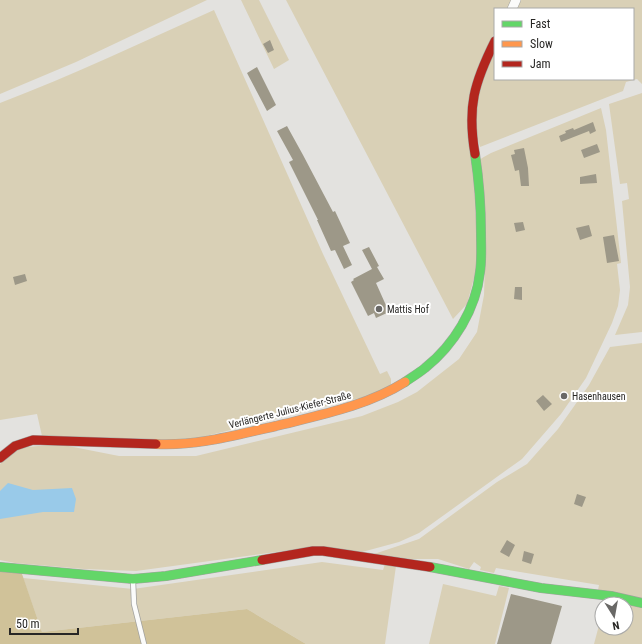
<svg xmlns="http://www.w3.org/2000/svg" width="642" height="644" font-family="'Roboto Condensed',sans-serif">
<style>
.green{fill:#d9d0b6}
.forest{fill:#d0c299}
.water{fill:#99cae9}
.building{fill:#9d9888}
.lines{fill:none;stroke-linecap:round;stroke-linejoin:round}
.lane-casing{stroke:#a2a29f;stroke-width:6}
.street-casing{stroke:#a2a29f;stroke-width:10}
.fast-casing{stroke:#a2a29f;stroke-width:10}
.slow-casing{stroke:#a2a29f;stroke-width:10}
.jam-casing{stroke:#a2a29f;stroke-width:10}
.lane{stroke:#fbfbfa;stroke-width:4.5}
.street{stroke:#fbfbfa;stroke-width:9}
.fast{stroke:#63d668;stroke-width:9}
.slow{stroke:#ff974d;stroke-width:9}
.jam{stroke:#b3261e;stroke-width:9}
.poi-dot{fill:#696866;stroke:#fff;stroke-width:1.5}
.labels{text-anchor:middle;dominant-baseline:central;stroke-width:4;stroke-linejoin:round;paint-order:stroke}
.poi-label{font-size:10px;fill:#282725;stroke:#fff;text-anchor:start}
.street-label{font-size:10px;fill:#282725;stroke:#fff}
</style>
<rect width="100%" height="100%" fill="#e3e2df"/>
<path class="green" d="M0,0H207L76,62L0,94Z
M241,0H259L289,60L274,69Z
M286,0H512L507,9H495V32L480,62L474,170L478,263L467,304L453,319Z
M520,0H642V84L637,79L626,82L623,91L480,147L474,123L480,85L495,48V79H633V9H515Z
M214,10L323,254L380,374L387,371L391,379V385L372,395L190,440L42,436L37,414L0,420V103C73,75 143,42 214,10Z
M642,93V332L615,335L628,305L630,287L622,201L629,199L627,183L620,184L609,104Z
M601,108L606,130L621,263L617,264L620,290L618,306L612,323L586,378L561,414L522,459L419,533L399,542L362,552L313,547L136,571L84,569L15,563L0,560V464L18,448L58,444L119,456H196L362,416L398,402L417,392L459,359L477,332L484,295L485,264L480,160L482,158L491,153Z
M642,343V599L598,590L599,585L496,568L494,573L480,570L481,567L474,562L469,569L438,559H411L374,554L419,539L497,482L527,464L558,429L589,385L610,347Z
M322,562L383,570L385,564L396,566L385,644H306L247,609L42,632L23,578L133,589Z
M443,584L496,596L499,586L509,588L495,644H429Z
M626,604L642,608V644H594L602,614V628H626Z"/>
<path class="forest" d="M0,569L21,571L42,632L247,609L306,644H0Z"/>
<path class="water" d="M8,483L33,490L72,488L76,499L74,512H43L0,519V491Z"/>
<path class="building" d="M270,40L274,50L268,53L263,44Z
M257,67L276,105L267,111L247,73Z
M593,122L596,131L590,134L589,131L561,142L559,136L566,133L565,131L573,128L574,130Z
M287,126L303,155L333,212L335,211L350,243L343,246L352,265L344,269L335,250L331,251L317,220H318L289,162L293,160L277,131Z
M597,144L600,152L584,158L581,150Z
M524,148L528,168L529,186H521L519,170L515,171L511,155L515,154L514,150Z
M596,174L597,183L580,184V177Z
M523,222L525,230L516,232L514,223Z
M589,225L592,236L580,240L576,228Z
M614,235L619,261L607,263L603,237Z
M369,247L379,266L377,267L384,279L376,283L389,312L376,318L374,313L368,316L351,282L354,280L353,279L372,269L362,250Z
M25,274L27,281L15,285L13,277Z
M515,287H522V300L514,299Z
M543,395L552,404L544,411L536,401Z
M577,494L586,497L582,507L574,504Z
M507,540L515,545L509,557L500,552Z
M524,551L534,554L531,564L522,561Z
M511,594L562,606L551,644H497Z"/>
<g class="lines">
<defs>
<path id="lane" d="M133,580L134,604L144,644"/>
<path id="street" d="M512,9L516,0"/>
<path id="fast" d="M405,382C412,377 419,373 425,368C454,345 476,309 480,272C482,259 481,246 481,233C481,206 479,180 475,154
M0,567L133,579L166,576L262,560
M430,567L541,588L611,596L642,603"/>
<path id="slow" d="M156,444C199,446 235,435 276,426C320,415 367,406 405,382"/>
<path id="jam" d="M475,154C467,107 474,83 495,41
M0,458L15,446L33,440L156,444
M262,560L313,551H323L430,567"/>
</defs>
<use href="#lane" class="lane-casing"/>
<use href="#street" class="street-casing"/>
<use href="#fast" class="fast-casing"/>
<use href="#slow" class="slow-casing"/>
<use href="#jam" class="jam-casing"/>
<use href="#lane" class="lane"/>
<use href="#street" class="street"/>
<use href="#fast" class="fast"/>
<use href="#slow" class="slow"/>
<use href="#jam" class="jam"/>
</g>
<g class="poi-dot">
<circle cx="379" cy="309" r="4"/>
<circle cx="564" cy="396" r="4"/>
</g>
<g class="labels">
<g class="poi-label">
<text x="387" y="309">Mattis Hof</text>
<text x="572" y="396">Hasenhausen</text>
</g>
<g class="street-label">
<text transform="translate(290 410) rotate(-14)">Verlängerte Julius-Kiefer-Straße</text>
</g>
</g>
<rect x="494" y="8" width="140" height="72" fill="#ffffff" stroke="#a9a9a8"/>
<rect x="502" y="21" width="20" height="6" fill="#63d668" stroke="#a9a9a8"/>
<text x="530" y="28" font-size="12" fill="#282725">Fast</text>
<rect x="502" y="41" width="20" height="6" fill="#ff974d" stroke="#a9a9a8"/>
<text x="530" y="48" font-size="12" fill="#282725">Slow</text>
<rect x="502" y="61" width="20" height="6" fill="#b3261e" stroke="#a9a9a8"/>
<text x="530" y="68" font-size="12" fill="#282725">Jam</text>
<g transform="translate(614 616) rotate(169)"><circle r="19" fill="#ffffff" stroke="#a9a9a8"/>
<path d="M0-3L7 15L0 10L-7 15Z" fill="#696866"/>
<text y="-6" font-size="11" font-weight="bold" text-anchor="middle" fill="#282725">N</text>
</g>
<path d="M10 628v6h68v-6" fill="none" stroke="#282725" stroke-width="2"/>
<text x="16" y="628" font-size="12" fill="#282725" stroke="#ffffff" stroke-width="3" paint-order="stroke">50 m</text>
</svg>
